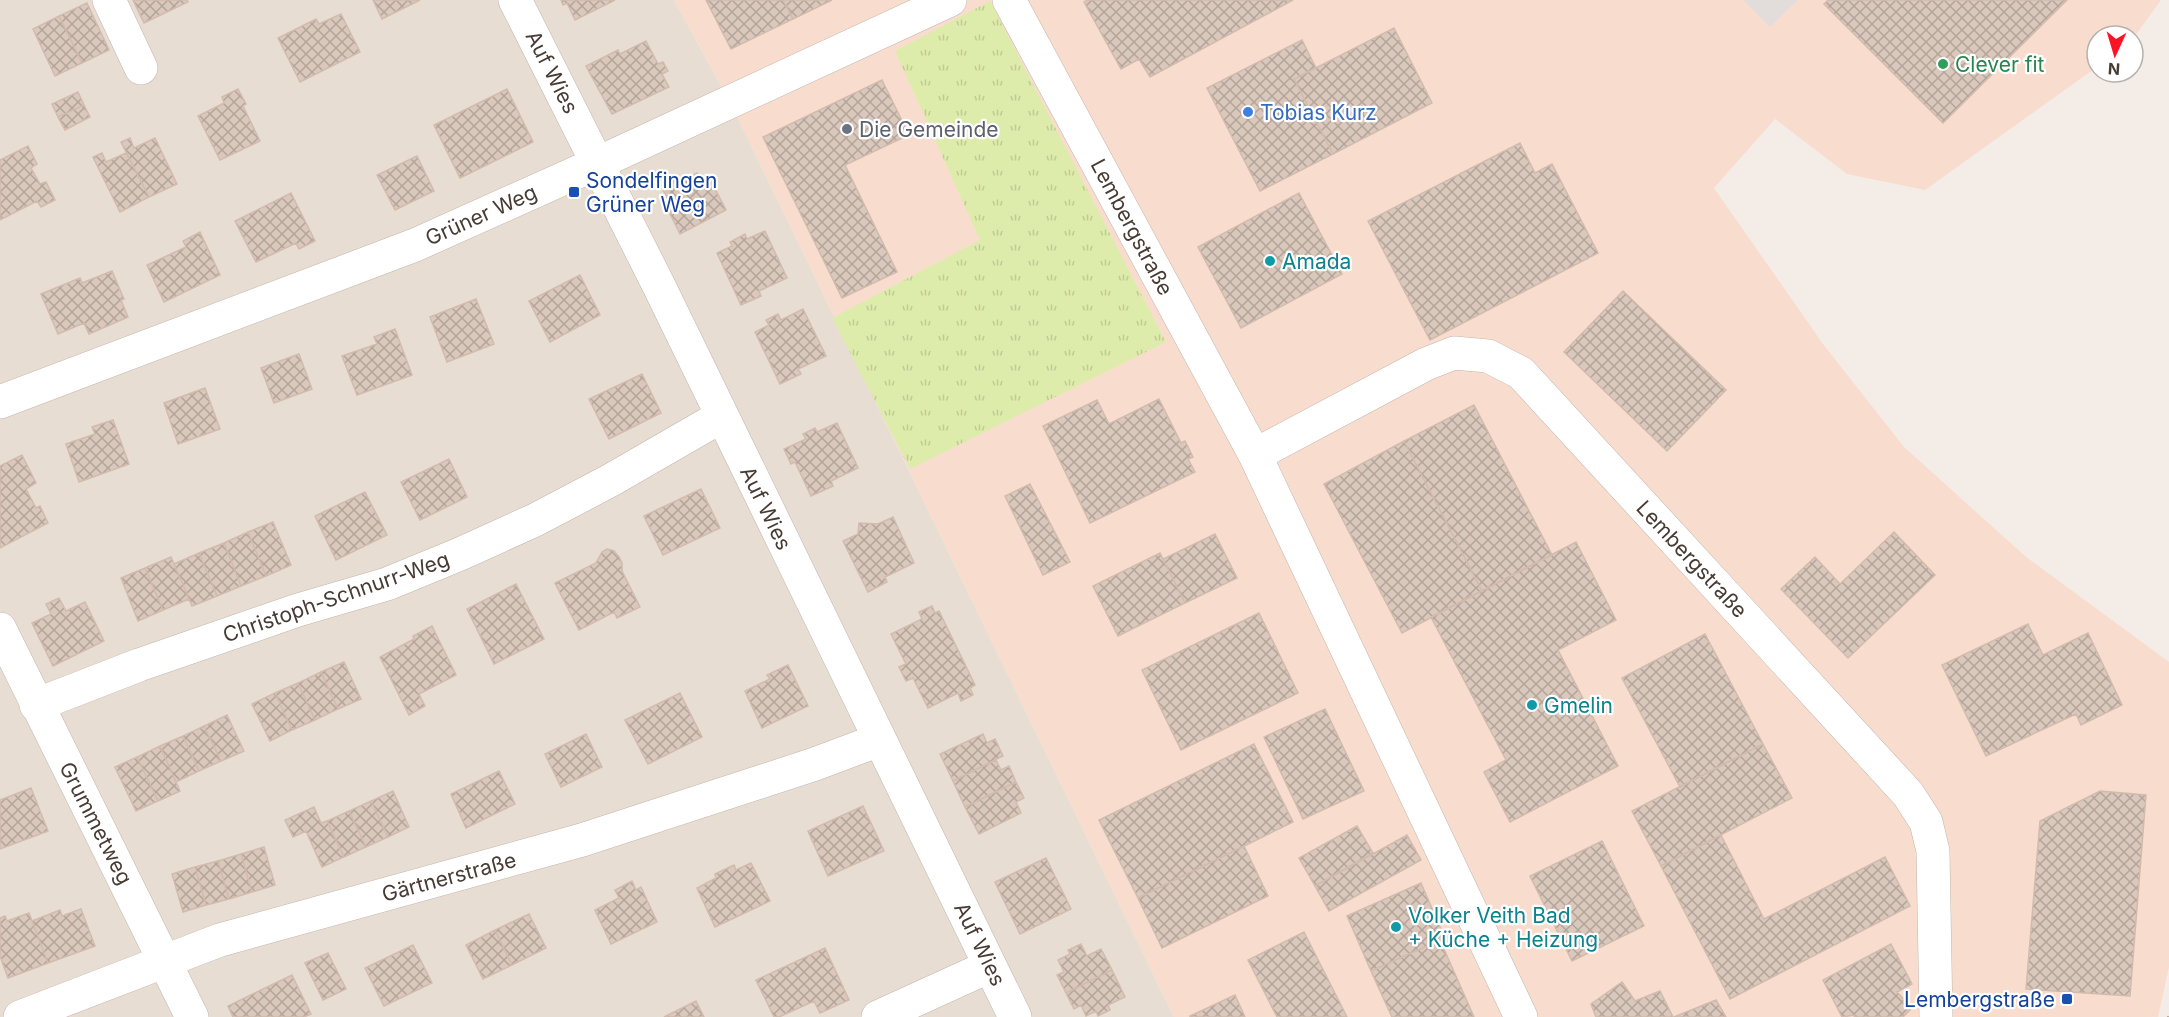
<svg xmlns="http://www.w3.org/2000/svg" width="2169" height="1017" font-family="Inter,sans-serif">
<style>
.residential{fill:#e8ddd3}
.commercial{fill:#f8ddcf}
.grass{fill:url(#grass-tufts)}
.parking{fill:#e2dddb}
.building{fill:url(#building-cross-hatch);stroke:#d2bbad;stroke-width:1.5}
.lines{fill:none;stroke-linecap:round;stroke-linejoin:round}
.minor-casing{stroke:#c3b5aa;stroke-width:34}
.path{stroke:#c3a998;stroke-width:4;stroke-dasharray:3 3;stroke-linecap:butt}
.minor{stroke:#fff;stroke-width:33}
.leisure-dot{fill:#2e9e5b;stroke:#fff;stroke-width:2}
.shop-dot{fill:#3f7fe0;stroke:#fff;stroke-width:2}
.worship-dot{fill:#6b7280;stroke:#fff;stroke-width:2}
.transit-dot{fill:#1a4fb4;stroke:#fff;stroke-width:2}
.culture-dot{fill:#0f9aa8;stroke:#fff;stroke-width:2}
.labels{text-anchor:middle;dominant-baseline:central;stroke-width:4.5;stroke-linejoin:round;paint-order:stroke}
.leisure-label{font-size:21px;fill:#27864d;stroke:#fff;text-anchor:start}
.street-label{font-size:21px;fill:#473b34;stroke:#fff}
.shop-label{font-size:21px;fill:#366cbe;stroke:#fff;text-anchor:start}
.worship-label{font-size:21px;fill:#5b616d;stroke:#fff;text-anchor:start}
.transit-label{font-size:21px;fill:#164399;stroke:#fff;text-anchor:start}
.culture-label{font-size:21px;fill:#0d838f;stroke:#fff;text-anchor:start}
</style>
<defs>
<pattern id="grass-tufts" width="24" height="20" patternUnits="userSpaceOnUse" patternTransform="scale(1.5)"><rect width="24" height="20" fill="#deecab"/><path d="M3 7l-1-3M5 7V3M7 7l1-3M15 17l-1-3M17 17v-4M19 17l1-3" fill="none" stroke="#c0cb94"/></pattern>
<pattern id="building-cross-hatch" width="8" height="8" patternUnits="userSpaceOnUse" patternTransform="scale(1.5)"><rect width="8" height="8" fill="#dac8bd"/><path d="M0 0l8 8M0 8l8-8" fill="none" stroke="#b3a49a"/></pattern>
</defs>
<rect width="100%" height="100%" fill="#f4ece6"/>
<path class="residential" d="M0,0H674L731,104L1174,1017H0Z"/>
<path class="commercial" d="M674,0H2161L2133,39V36H2097V67L1925,190L1847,174L1775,119L1714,188L1823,344L1904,447L2025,556L2169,662V967L2158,1017H1174L731,104Z"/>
<path class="grass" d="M990,1L1166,342L910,469L832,318L980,240L895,51Z"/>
<path class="parking" d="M1743,0H1798L1770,27Z"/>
<path class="building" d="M133,0H187L188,2L144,23Z
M373,0H420L382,19Z
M561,0H615L575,20L567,3L563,5Z
M706,0H783L793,19L731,49Z
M783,0H832L793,19Z
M1087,0H1293L1150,77L1139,59L1121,69L1084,2Z
M1828,0H2067L1943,123L1824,4Z
M87,3L109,50L82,63L59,16Z
M341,14L360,52L300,82L278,38L316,19L319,24Z
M59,16L82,63L55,76L33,29Z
M1394,28L1432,103L1333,154L1294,79Z
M1302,40L1316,68L1294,79L1333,154L1260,191L1207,88Z
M646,41L658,64L663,62L668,71L662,74L669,87L612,114L586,66L618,50L620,54Z
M882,80L909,135L845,165L897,272L842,298L763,137Z
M238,89L246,104L243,106L260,141L220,160L198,116L224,103L222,97Z
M507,89L533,142L460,178L434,125Z
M78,92L84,105L58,117L52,104Z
M84,105L90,117L65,130L58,117Z
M130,138L134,148L155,138L177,184L149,197L121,142Z
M1520,143L1535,173L1552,164L1598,253L1430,340L1368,221Z
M28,146L37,164L31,168L40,184L46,182L55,200L41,207L37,201L0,220V160Z
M102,153L106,162L126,153L149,197L120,212L93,157Z
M417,156L434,191L395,210L377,175Z
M697,173L703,185L711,181L726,210L680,234L669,212L673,209L663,190L668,187L666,183L678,177L680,182Z
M291,193L315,241L299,249L296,243L256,262L235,221Z
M1299,193L1342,274L1241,328L1198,247Z
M765,231L787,278L759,291L761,296L741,305L717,253L732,246L730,242L745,234L747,239Z
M200,232L220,275L164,302L147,265L186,247L183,241Z
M112,271L124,299L121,300L128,317L89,334L84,323L58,334L41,294L80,278L82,283Z
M580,275L600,315L550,342L529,301Z
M1623,291L1726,390L1667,451L1564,352Z
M476,299L494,344L447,362L430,317Z
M803,309L826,356L798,369L801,374L780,384L755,332L769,325L766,320L778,314L781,320Z
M395,329L412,375L357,395L342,356L377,344L374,337Z
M299,354L312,389L274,403L261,368Z
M642,374L661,413L609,439L589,399Z
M205,388L220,429L178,444L164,403Z
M1159,399L1181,443L1185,441L1193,457L1188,459L1195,472L1090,523L1043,426L1097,400L1109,424Z
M1474,405L1552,555L1482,591L1404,441Z
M113,420L129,464L79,482L66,444L95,434L92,427Z
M837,423L858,468L831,481L833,486L811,496L795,462L791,464L784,449L806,439L803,434L815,428L817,432Z
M1404,441L1482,591L1402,633L1324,484Z
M22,455L36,483L26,489L36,508L40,506L48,523L0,548V466Z
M449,459L467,497L420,520L401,482Z
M1030,484L1070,562L1043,575L1005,496Z
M701,489L720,528L663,555L644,516Z
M365,492L387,535L336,560L315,516Z
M893,517L914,563L885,577L887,582L868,592L843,541L858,534L859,523L878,524Z
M273,522L291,565L266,576L248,532Z
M248,532L266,576L241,586L224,543Z
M1894,532L1935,575L1848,658L1781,589L1815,557L1840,584Z
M1215,534L1237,578L1185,603L1163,559Z
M1576,542L1616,620L1558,650L1618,766L1510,822L1484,772L1506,760L1431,617Z
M224,543L241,586L217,596L199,553Z
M607,549L614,551L619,557L622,563V571L640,607L617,618L614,612L579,630L555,583L596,563L602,552Z
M199,553L217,596L192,606L174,564Z
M1160,553L1185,603L1118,636L1093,586Z
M171,557L189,599L163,610L145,568Z
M145,568L163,610L138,621L121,578Z
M516,584L544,639L494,664L467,609Z
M59,598L66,611L85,602L104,641L53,666L32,623L51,614L46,604Z
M932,606L935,613L939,611L975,685L970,688L973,695L961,701L958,693L928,708L913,678L906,681L899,667L906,664L891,634L922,619L919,612Z
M1259,613L1298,693L1181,750L1142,670Z
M2028,624L2043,655L2088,633L2122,705L2081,725L2076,714L1986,756L1942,665Z
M432,626L456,675L419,694L425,706L409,715L380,657L414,639L413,636Z
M1705,634L1763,744L1680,787L1622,678Z
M344,662L361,699L338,709L321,672Z
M788,665L808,706L762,728L745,691L770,679L767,675Z
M321,672L338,709L315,720L298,683Z
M298,683L315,720L292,730L275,693Z
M275,693L292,730L270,741L252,704Z
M680,693L702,737L648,764L625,720Z
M1325,709L1364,791L1303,819L1264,737Z
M227,715L244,751L221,761L204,726Z
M204,726L221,761L199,771L183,736Z
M586,734L602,767L561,787L545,754Z
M983,734L987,743L995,739L1003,756L953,781L940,754Z
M183,736L199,771L176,782L160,746Z
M1254,744L1293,822L1138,898L1099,820Z
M1763,744L1792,798L1661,866L1632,811Z
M160,746L180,791L158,801L137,757Z
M137,757L158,801L136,811L115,767Z
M996,760L1001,770L1009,766L1016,782L965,807L953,781Z
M499,771L515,804L466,828L451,794Z
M1016,782L1024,798L1016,802L1021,813L979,834L965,807Z
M31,788L48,831L0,849V800Z
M393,791L409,827L388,837L371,801Z
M2100,791L2146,795L2130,996L2026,989L2040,821Z
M371,801L388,837L366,847L349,811Z
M863,806L884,851L828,876L808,831Z
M314,807L321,823L327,821L344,857L322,867L306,831L293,837L285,820Z
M349,811L366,847L344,857L327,821Z
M1357,826L1373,853L1315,886L1299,858Z
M1407,835L1421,860L1329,911L1315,886Z
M1721,835L1764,919L1885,857L1910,906L1730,999L1661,866Z
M1602,841L1644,926L1572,961L1530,876Z
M1244,846L1268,896L1162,948L1138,898Z
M264,847L275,885L252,892L241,854Z
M241,854L252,892L229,899L218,861Z
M1046,858L1071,909L1020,934L995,882Z
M218,861L229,899L206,905L195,867Z
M751,863L770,901L715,927L697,888L716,878L715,874L734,865L736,870Z
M195,867L206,905L183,912L172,874Z
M632,881L636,890L641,887L657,922L611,944L595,910L619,898L615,890Z
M1421,883L1445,938L1371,971L1347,916Z
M81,909L95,946L48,963L32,921L60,910L62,916Z
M29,913L48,963L8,978L0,956V918L5,916L7,921Z
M529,914L546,948L512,965L495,930Z
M495,930L512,965L483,979L466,945Z
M1304,932L1347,1017H1277L1248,960Z
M1440,940L1474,1017H1392L1371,971Z
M1081,944L1087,956L1101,949L1112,970L1066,993L1057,975L1064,972L1058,960L1070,954L1068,950Z
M1891,944L1912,984L1897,992L1912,1008L1903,1017H1854L1855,1015L1842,1017L1823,980Z
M413,945L432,983L384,1006L365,968Z
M825,948L849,1000L820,1013L814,1001L779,1017H774L756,980Z
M328,953L346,989L323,1000L305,963Z
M1112,970L1125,997L1108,1005L1110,1010L1098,1016L1096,1011L1086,1016L1081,1005L1074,1009L1066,993Z
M292,975L311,1014L304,1017H233L228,1006Z
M1622,982L1635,1001L1660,991L1673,1017H1596L1591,1004Z
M1235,995L1245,1017H1190V1016Z
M1716,1000L1726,1017H1674Z
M696,1001L704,1017H664Z"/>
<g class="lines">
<defs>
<path id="minor" d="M109,0L141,68
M515,0L659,286L1015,1017
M1009,0L1255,455L1521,1017
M0,402L415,245L598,163L950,0
M1255,455L1426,364L1454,353L1488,356L1521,373L1908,794L1926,822L1933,851L1936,1017
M0,629L192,1017
M36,705L139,665L298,610L387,584L460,554L535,520L611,480L722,416
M20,1017L220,940L582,840L815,764L879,740
M878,1017L990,966"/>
</defs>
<use href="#minor" class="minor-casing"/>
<path class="path" d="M2169,1017V1016"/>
<use href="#minor" class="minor"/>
</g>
<circle class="leisure-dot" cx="1943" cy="64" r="6"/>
<circle class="shop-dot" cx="1248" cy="112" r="6"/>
<circle class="worship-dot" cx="847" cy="129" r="6"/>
<g class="transit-dot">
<rect x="568" y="186" width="12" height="12" rx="3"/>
<rect x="2061" y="993" width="12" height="12" rx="3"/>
</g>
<g class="culture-dot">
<circle cx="1270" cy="261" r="6"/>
<circle cx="1532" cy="705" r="6"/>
<circle cx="1396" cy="927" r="6"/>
</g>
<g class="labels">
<g class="leisure-label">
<text x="1955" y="64">Clever fit</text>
</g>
<g class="street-label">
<text transform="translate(552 72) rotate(63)">Auf Wies</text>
<text transform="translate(481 215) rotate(-24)">Grüner Weg</text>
<text transform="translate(1132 227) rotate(62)">Lembergstraße</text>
<text transform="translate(766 508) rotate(64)">Auf Wies</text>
<text transform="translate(1692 559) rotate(47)">Lembergstraße</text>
<text transform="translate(336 597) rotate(-19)">Christoph-Schnurr-Weg</text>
<text transform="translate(96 823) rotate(63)">Grummetweg</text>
<text transform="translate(449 877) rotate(-15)">Gärtnerstraße</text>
<text transform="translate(980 944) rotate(64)">Auf Wies</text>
</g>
<g class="shop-label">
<text x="1260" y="112">Tobias Kurz</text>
</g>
<g class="worship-label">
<text x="859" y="129">Die Gemeinde</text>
</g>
<g class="transit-label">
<text x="586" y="180">Sondelfingen<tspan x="586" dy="24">Grüner Weg</tspan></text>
<text x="2055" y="999" text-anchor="end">Lembergstraße</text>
</g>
<g class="culture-label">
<text x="1282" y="261">Amada</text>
<text x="1544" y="705">Gmelin</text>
<text x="1408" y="915">Volker Veith Bad<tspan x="1408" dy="24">+ Küche + Heizung</tspan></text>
</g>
</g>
<g transform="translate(2115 54) rotate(184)"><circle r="28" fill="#ffffff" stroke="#b5b1ae" stroke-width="1.5"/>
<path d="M0-4.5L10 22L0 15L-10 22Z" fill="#ff1225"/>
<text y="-9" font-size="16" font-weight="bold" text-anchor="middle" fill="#473b34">N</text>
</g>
</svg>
